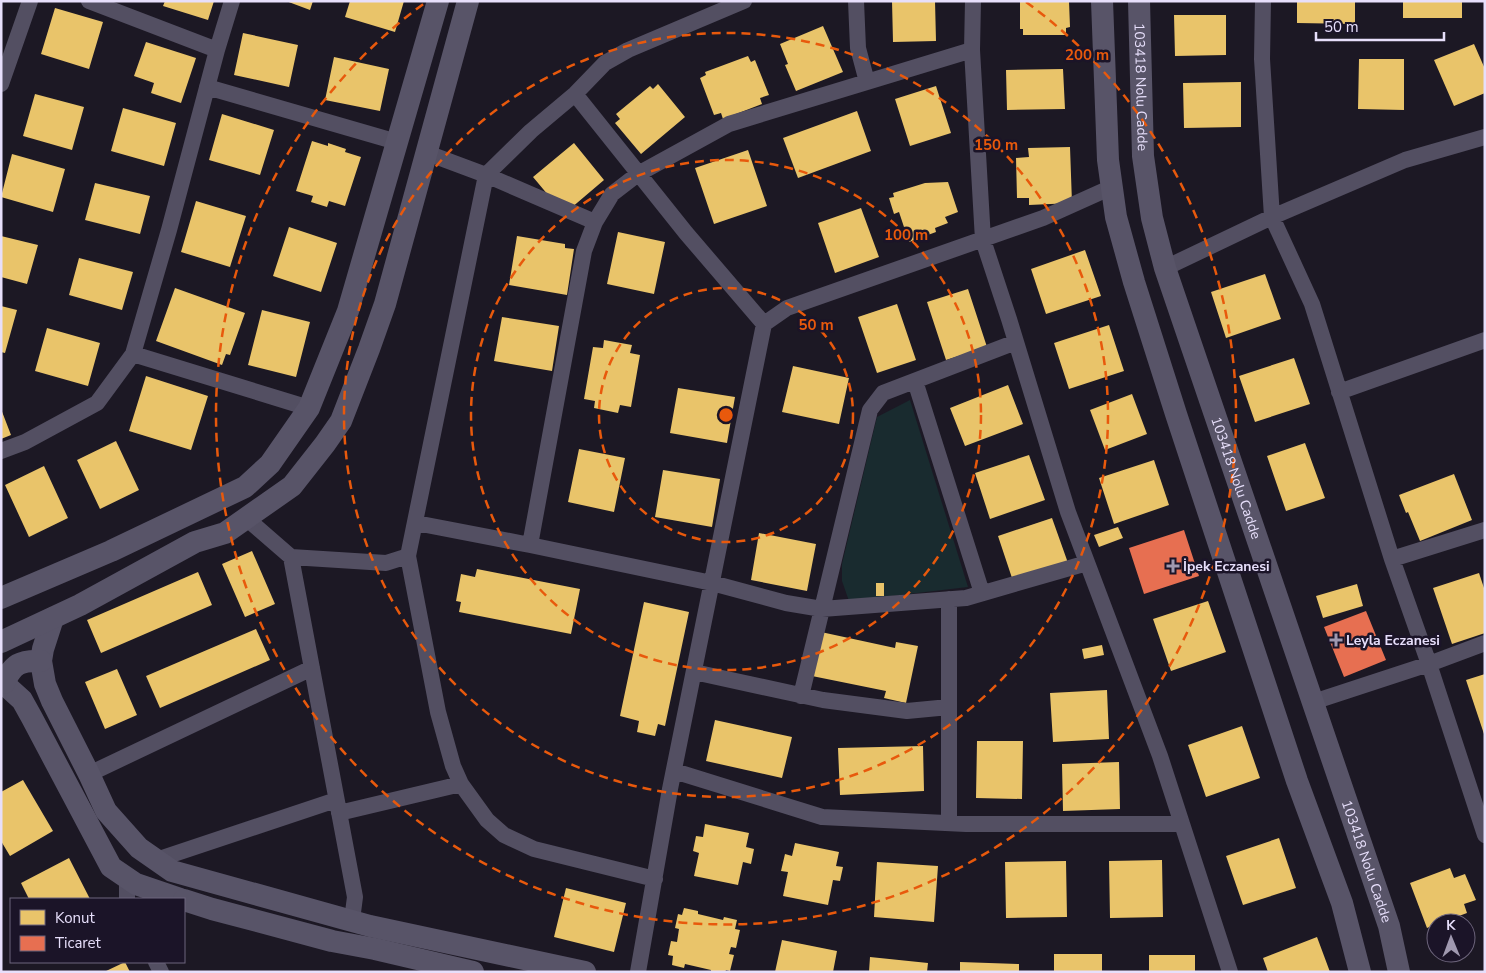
<svg xmlns="http://www.w3.org/2000/svg" width="1486" height="973" font-family="'Nunito Sans',sans-serif">
<style>
.green{fill:#192b2f}
.homes{fill:#e9c46a}
.shops{fill:#e76f51}
.lines{fill:none;stroke-linecap:round;stroke-linejoin:round}
.street{stroke:#534f62;stroke-width:16}
.secondary{stroke:#585468;stroke-width:22}
.ring{fill:none;stroke:#e8590c;stroke-width:2.5;stroke-dasharray:9 6}
.poi-dot{fill:#a099b0;stroke:#1b1428;stroke-width:2}
.labels{text-anchor:middle;dominant-baseline:central;stroke-width:5;stroke-linejoin:round;paint-order:stroke}
.street-label{font-size:14px;fill:#e7dffb;stroke:#1b1428}
.poi-label{font-size:14px;font-weight:bold;fill:#e7dffb;stroke:#1b1428;text-anchor:start}
.centre{fill:#e8590c;stroke:#1b1428;stroke-width:2.5}
.ring-label{font-size:15px;text-anchor:middle;font-weight:bold;fill:#e8590c;stroke:#1b1428;stroke-width:5;stroke-linejoin:round;paint-order:stroke}
</style>
<rect width="100%" height="100%" fill="#1c1824"/>
<path class="green" d="M910,400L968,587L849,601L842,581V564L877,417Z"/>
<path class="homes" d="M165,1H214L208,20L163,6Z
M286,1H313L310,10Z
M350,1H404L395,32L345,17Z
M892,1H935L936,41L893,42Z
M1020,1H1069L1070,27L1066,28V35H1023V29H1020Z
M1297,1H1355V24L1297,23Z
M1403,1H1462V18H1403Z
M55,8L103,22L89,69L41,54Z
M1174,15H1226V55L1175,56Z
M823,26L843,72L796,91L785,65L788,64L780,44Z
M243,33L298,45L289,87L234,75Z
M146,42L196,58L181,103L151,93L154,83L134,76Z
M1474,44L1485,69V93L1454,106L1434,60Z
M748,56L751,62L755,60L769,95L760,98L762,104L723,119L721,113L714,115L700,78L706,75L705,72Z
M334,57L389,69L380,111L325,100Z
M1359,59H1404V110L1358,109Z
M1063,69L1065,109L1007,110L1006,70Z
M1241,82V127L1184,128L1183,83Z
M658,84L685,117L641,154L615,123L620,119L616,114L650,86L653,89Z
M936,86L951,133L910,146L895,99Z
M35,94L84,107L72,150L23,136Z
M123,108L176,123L164,166L111,151Z
M857,111L871,151L798,178L783,138Z
M222,114L274,130L260,175L209,160Z
M312,141L328,146V143L346,149L345,152L361,157L345,206L329,201L327,207L311,202L313,196L296,191Z
M574,143L604,180L564,214L533,177Z
M1070,147L1072,203L1029,205V198H1017L1016,158L1029,157L1028,148Z
M748,150L767,206L714,224L695,168Z
M12,154L65,169L53,212L1,197Z
M948,182L958,212L945,217L948,223L935,228L936,232L909,242L899,212L894,214L889,198L894,197L893,193L925,183Z
M95,183L150,196L140,234L85,220Z
M196,201L246,216L230,267L181,252Z
M861,208L879,257L835,273L818,223Z
M289,227L337,243L321,292L273,276Z
M618,232L665,242L654,294L607,284Z
M1,236L38,245L27,284L1,277Z
M517,236L565,244V248L574,249L567,295L509,285Z
M1085,250L1101,296L1046,314L1031,269Z
M79,258L133,272L122,310L69,295Z
M1265,274L1281,319L1226,338L1211,292Z
M175,288L245,313L230,355L226,354L222,365L156,341Z
M968,289L987,347L946,360L927,302Z
M897,304L916,360L877,373L858,317Z
M1,306L17,310L5,353L1,352Z
M262,310L310,322L296,377L248,365Z
M502,317L559,326L552,371L494,361Z
M1109,325L1124,371L1069,389L1054,343Z
M47,328L100,343L88,386L35,371Z
M604,340L632,345L630,353L640,355L631,407L620,405L618,413L594,408L595,401L584,399L593,347L603,348Z
M1294,358L1310,404L1255,422L1239,376Z
M793,366L849,378L839,424L782,412Z
M146,376L208,396L191,450L129,431Z
M1008,385L1023,424L965,446L950,408Z
M678,388L735,397L727,443L670,433Z
M1132,394L1147,434L1105,450L1090,410Z
M1,409L11,435L1,439Z
M116,441L139,490L100,509L77,460Z
M1305,443L1325,498L1286,511L1267,456Z
M579,449L625,458L614,512L568,502Z
M1029,455L1045,500L990,519L975,473Z
M1154,460L1169,505L1114,524L1099,478Z
M44,466L68,518L29,537L5,485Z
M663,470L720,479L712,527L655,517Z
M1454,474L1472,520L1420,541L1408,512L1406,513L1399,495Z
M1052,518L1068,563L1013,581L998,536Z
M1118,527L1123,538L1099,547L1094,535Z
M759,533L816,544L807,591L751,580Z
M252,551L275,604L245,617L222,564Z
M477,569L580,589L571,634L459,612L461,602L456,601L461,574L475,577Z
M198,572L212,605L101,653L87,620Z
M1479,573L1485,591V633L1452,644L1433,588Z
M876,583H884V596H876Z
M1357,584L1363,606L1323,618L1316,596Z
M1208,601L1226,652L1171,671L1153,619Z
M644,602L689,612L665,726L658,724L655,736L637,732L639,721L620,716Z
M256,629L270,660L160,708L146,676Z
M821,632L895,648L896,642L918,646L906,703L884,698L886,691L812,676Z
M1102,645L1104,655L1084,659L1082,649Z
M117,669L137,715L105,729L85,682Z
M1485,674V734H1484L1466,680Z
M1107,690L1109,739L1053,742L1050,693Z
M715,720L792,737L782,778L706,761Z
M1242,726L1260,778L1206,797L1188,745Z
M977,741H1023L1022,799L976,798Z
M923,746L924,791L840,795L838,748Z
M1119,762L1120,809L1063,811L1062,764Z
M23,780L53,831L10,856L1,841V792Z
M705,824L749,833L746,847L754,849L751,864L743,862L738,885L694,876L699,853L693,851L696,836L703,837Z
M1279,838L1296,888L1243,905L1226,856Z
M795,843L839,852L836,866L843,867L840,881L833,880L828,905L783,896L788,872L781,871L785,854L792,856Z
M69,858L90,899H29L21,883Z
M1162,860L1163,917L1110,918L1109,861Z
M1066,861L1067,917L1006,918L1005,862Z
M877,862L938,866L934,922L874,917Z
M1450,868L1454,878L1465,874L1476,900L1464,904L1467,913L1440,923H1436V924L1427,928L1410,883Z
M566,888L626,903L614,952L554,937Z
M684,908L698,911V914L723,920L724,917L737,920L735,929L740,930L736,948L731,947L729,954L734,955L730,971L726,970L725,972H711V970L685,964L684,968L672,965L673,956L668,955L671,941L677,942L679,929L675,928L678,914L682,915Z
M1317,937L1330,972H1268L1263,958Z
M782,940L837,951L833,972H775Z
M1054,954H1102V972H1054Z
M1149,955H1195V972H1149Z
M870,957L928,963L927,972H869Z
M125,962L130,972H104Z
M960,962L1019,964V972H960Z"/>
<path class="shops" d="M1184,530L1199,576L1144,594L1129,548Z
M1366,611L1386,660L1344,677L1324,627Z"/>
<g class="lines">
<path class="street" d="M89,1L217,50
M856,1L858,48L867,82
M973,1L972,50L983,240L1009,319L1068,512L1160,756L1230,972
M1263,1L1262,59L1272,217L1312,304L1392,559L1429,664L1485,835
M1,84L30,1
M207,87L397,142
M575,94L686,233L764,324
M427,153L486,175L595,222
M1165,268L1272,217L1405,160L1485,137
M133,354L309,408
M915,381L982,593
M1339,392L1485,340
M1,451L25,442L97,403L133,354L169,230L217,50L232,1
M246,518L291,557L386,563L408,556
M416,523L530,545L712,583L786,603L822,609L966,598L1087,563
M530,545L584,251L595,222L612,194L638,174L729,124L972,50
M291,557L355,897L352,920
M1392,559L1485,530
M949,599V823
M694,672L823,700L907,711L949,707
M801,696L870,410L883,393L1016,342
M1313,702L1429,664L1485,643
M674,771L822,817L966,824H1182
M89,774L312,668
M339,813L461,784
M156,860L336,800
M127,878V899
M655,879L534,849L504,835L487,820L461,784L453,766L438,712L408,556L486,175L531,131L575,94L605,63L628,50L744,1
M156,962L161,972
M638,972L670,789L764,324L787,308L1043,218L1112,187"/>
<g class="secondary">
<path d="M1102,1L1108,160L1116,217L1134,282L1176,414L1297,781L1342,903L1360,972"/>
<path id="s1" d="M1139,1L1143,156L1152,218L1165,268L1389,926L1399,972"/>
<path d="M1,598L111,551L245,487L270,464L309,408L348,311L438,1"/>
<path d="M53,618L43,649L41,661L45,684L52,701L89,774L106,811L139,848L172,871L370,926L585,972"/>
<path d="M1,642L80,605L195,542L225,533L292,486L325,444L341,421L369,349L385,304L468,1"/>
<path d="M1,681L22,700L32,718L111,867L136,884L180,899"/>
<path d="M4,683C13,664 20,660 41,661"/>
<path d="M184,900L212,909L332,941L375,949L473,972"/>
</g>
</g>
<g class="ring">
<circle cx="726" cy="415" r="127"/>
<circle cx="726" cy="415" r="255"/>
<circle cx="726" cy="415" r="382"/>
<path d="M1026 2A510 510 0 1 1 426 2"/>
</g>
<g class="poi-dot">
<path d="M1170.5 558.5h5v5h5v5h-5v5h-5v-5h-5v-5h5z"/>
<path d="M1333.5 632.5h5v5h5v5h-5v5h-5v-5h-5v-5h5z"/>
</g>
<g class="labels">
<g class="street-label">
<text stroke="none"><textPath href="#s1" startOffset="86">103418 Nolu Cadde</textPath></text>
<text stroke="none"><textPath href="#s1" startOffset="491">103418 Nolu Cadde</textPath></text>
<text stroke="none"><textPath href="#s1" startOffset="896">103418 Nolu Cadde</textPath></text>
</g>
<g class="poi-label">
<text x="1183" y="566">İpek Eczanesi</text>
<text x="1346" y="640">Leyla Eczanesi</text>
</g>
</g>
<circle cx="726" cy="415" r="8" class="centre"/>
<g class="ring-label">
<text x="1087" y="60">200 m</text>
<text x="996" y="150">150 m</text>
<text x="906" y="240">100 m</text>
<text x="816" y="330">50 m</text>
</g>
<rect width="1486" height="973" fill="none" stroke="#e7dffb" stroke-width="5"/>
<rect x="10" y="898" width="175" height="65" fill="#1b1428" stroke="#6d657c"/>
<rect x="20" y="910" width="25" height="15" fill="#e9c46a" stroke="#6d657c"/>
<text x="55" y="923" font-size="15" fill="#e7dffb">Konut</text>
<rect x="20" y="936" width="25" height="15" fill="#e76f51" stroke="#6d657c"/>
<text x="55" y="948" font-size="15" fill="#e7dffb">Ticaret</text>
<g transform="translate(1451 938) rotate(359)"><circle r="24" fill="#1b1428" stroke="#6d657c"/>
<path d="M0-4L9 19L0 12L-9 19Z" fill="#a099b0"/>
<text y="-8" font-size="14" font-weight="bold" text-anchor="middle" fill="#e7dffb">K</text>
</g>
<path d="M1316 32v8h128v-8" fill="none" stroke="#e7dffb" stroke-width="2.5"/>
<text x="1324" y="32" font-size="15" fill="#e7dffb" stroke="#1b1428" stroke-width="4" paint-order="stroke">50 m</text>
</svg>
